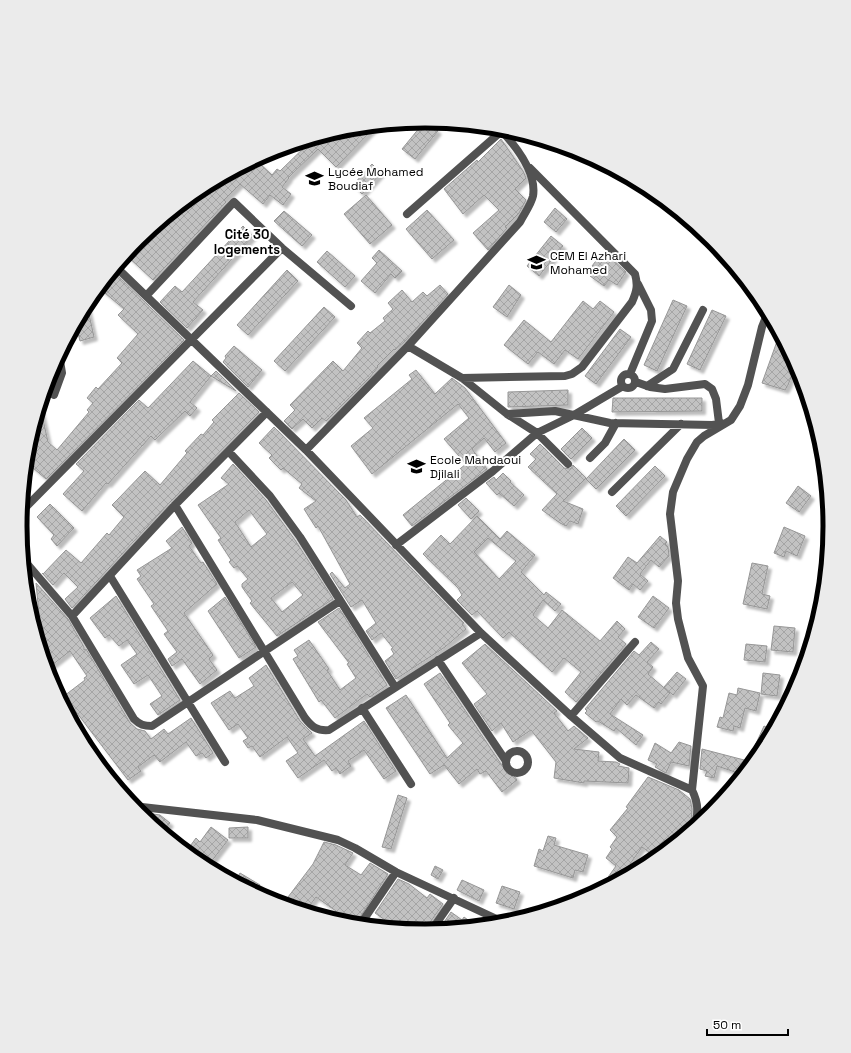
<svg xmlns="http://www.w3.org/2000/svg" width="851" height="1053" font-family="'Space Grotesk',sans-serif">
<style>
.building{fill:url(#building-cross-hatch);stroke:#969696;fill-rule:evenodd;filter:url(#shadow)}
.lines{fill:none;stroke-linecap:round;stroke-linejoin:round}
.minor{stroke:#525252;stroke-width:8}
.labels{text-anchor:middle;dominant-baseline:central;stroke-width:4;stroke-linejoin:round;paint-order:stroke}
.poi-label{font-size:12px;fill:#000;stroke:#fff;text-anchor:start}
.neighbourhood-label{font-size:13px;font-weight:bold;fill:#000;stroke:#fff}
.rim{fill:none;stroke:#000;stroke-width:5}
</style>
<defs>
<pattern id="building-cross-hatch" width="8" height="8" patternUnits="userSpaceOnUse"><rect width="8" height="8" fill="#c2c2c2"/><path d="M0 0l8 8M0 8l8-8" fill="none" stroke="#a5a5a5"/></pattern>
<filter id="shadow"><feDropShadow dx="3.5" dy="3.5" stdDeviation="1" flood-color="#0004"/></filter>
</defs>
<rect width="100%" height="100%" fill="#fff"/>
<path class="building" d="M425,121L438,131L415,159L402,149Z
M376,126L336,167L318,149L288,178H289L282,187L291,194L283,205L270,195L263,204L240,184L224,200L226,202L153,280L126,255L139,240L183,204L185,206L197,192L201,195L210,184L256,160L272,175L277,169L280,171L313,139L347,129Z
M501,139L523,171L526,178L515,189L526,200L519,213L505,227L507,228L488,250L473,233L499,210L484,195L463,214L444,189L477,160L478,162Z
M372,164L381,173L362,194L353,185Z
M366,195L392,225L370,244L344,214Z
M555,208L567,219L556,232L544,222Z
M427,210L454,240L432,259L406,229Z
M284,211L312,235L302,246L274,221Z
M243,226L253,236L193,302L203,310L187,328L160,302L175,286L182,292Z
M551,236L563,246L539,276L527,266Z
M379,250L402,271L395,278L391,274L375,293L361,281L377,263L372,258Z
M327,251L355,276L345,287L317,262Z
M602,253L608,257L609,256L626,272L617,285L609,280L604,286L590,276L596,268L592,266Z
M287,270L298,281L248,335L237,325Z
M113,271L184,340L46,479L26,462L28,450L33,444L31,435L40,406L48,442L57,450L89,412L87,410L93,403L87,398L96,387L98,389L122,363L117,358L138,334L118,315L124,309L99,288Z
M440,285L448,294L405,341L395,350L394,349L377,366L378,367L370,377L326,421L322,418L312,428L303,419L292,429L284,421L295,410L290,405L333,361L343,371L362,348L357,343L368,331L370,333L385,321L383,318L393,309L388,303L402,290L412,302L423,292L427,296Z
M509,285L521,295L507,317L493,307Z
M673,300L687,306L657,371L644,365Z
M583,301L593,309L600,301L614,312L578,359L565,350L554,364L538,352L528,364L504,345L524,320L551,342Z
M87,305L94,337L80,341L76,325Z
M324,307L335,317L285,371L274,361Z
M712,310L726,316L700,370L687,364Z
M620,329L631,337L596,384L585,376Z
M780,333L796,364L788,385L785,390L762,383Z
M234,346L262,370L248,387L223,362L226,358L225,356Z
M193,361L211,376L190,402L197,408L190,416L185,411L155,440L151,436L108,484L106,483L82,511L63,494L84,471L76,464L139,400L148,408Z
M416,370L435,394L452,378L465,388L506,443L495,452L484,438L472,449L487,469L412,526L403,515L466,464L444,439L469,418L458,404L372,474L351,446L373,428L364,418L412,379L409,375Z
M216,371L236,391L211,376Z
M568,390V405L508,407V392Z
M239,393L259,412L171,501L72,608L65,599L78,587L64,573L53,585L42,573L43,574L66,550L81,563L107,533L109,535L124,517L112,505L118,499L145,471L160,485L187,453L185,451L201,434L203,435L214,422L212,420Z
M613,398H702V411L612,412Z
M274,427L346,500L357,517L360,515L464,623L462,624L466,629L445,647L396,679L385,661L394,654L391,649L393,648L381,633L372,640L366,631L376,623L362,600L351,607L330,574L332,572L345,588L350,584L318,526L316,528L304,509L316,501L299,488L302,484L283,468L281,470L269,458L272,455L259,443Z
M582,428L592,438L571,459L561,449Z
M624,439L635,450L596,489L586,479Z
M540,444L564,468L570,469L573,465L586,478L563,501L583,509L578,524L570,521L566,526L560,523L542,510L557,494L528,467L536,459L530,454Z
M233,464L266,500L295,540L333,599L277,636L250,603L252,601L242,587V584L248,579L237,566L234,568L229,562L231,560L218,540L221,538L198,505L229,484L221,478ZM249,510L267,534L251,547L235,522ZM292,582L303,595L282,612L271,598Z
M655,466L665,476L626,516L616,506Z
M503,473L511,481L510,482L524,495L514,506L499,493L497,495L486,483L494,477L496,480Z
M798,486L811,496L799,512L786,503Z
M466,498L479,511L471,519L458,505Z
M50,504L74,528L57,546L51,539L54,535L37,517Z
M477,516L500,539L507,531L535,555L521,572L544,595L546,592L561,604L555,611L543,600L533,615L548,628L562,610L600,641L617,621L625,629L618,637L626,644L576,702L565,692L581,672L564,658L552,672L509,632L503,638L477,611L472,615L457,600L462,595L458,588L423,554L441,535L450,544ZM488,538L516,561L499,579L474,552Z
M182,527L192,543L189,546L201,563L203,562L217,584L184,613L213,655L209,659L217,670L200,684L182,659L172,666L168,659L177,652L164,634L168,631L151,606L154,604L137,579L141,576L137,570L172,548L166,541Z
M784,527L805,536L797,556L786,551L784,557L774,553Z
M660,536L667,542L665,544L668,547L669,556L659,567L651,560L640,574L648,581L640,590L633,584L629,590L613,578L628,557L637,563Z
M752,563L768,566L762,594L770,596L767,609L743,604Z
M36,583L68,619L84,647V650L86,649L130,723L137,729L145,731L151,739L164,729L168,734L191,718L213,753L206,758L202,753L196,756L186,742L160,762L154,755L138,767L141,771L128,780L64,696L85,680L84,678L87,676L70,651L47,669L43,657Z
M116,596L180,700L158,715L150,704L162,696L148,675L134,684L121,665L137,654L127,640L119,646L109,635L105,638L90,618Z
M653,596L669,608L654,628L638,617Z
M225,597L256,647L239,658L208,611Z
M339,608L387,685L370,697L367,694L335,718L321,700L319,702L293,659L298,656L294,650L309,640L329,669L327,670L340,690L356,678L347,664L349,663L318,622Z
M774,626L795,628L793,652L771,650Z
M651,642L659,649L647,662L653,667L648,674L670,693L661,704L659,702L654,708L636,695L627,705L621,699L610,714L643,735L636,745L616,728L614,731L598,721L596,722L585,713L587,711L585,709L634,651L639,655Z
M485,644L557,711L554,713L568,731L574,726L588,738L574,749L599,752L598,761L616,762L620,764L618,766L629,768L628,783L584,781V783L554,778L556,762L531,730L513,742L501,723L492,731L474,704L487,694L462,663Z
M746,644L767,646L765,662L744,660Z
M266,665L300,721L312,733L303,739L315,756L364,721L396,771L384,779L364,750L348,761L351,766L340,774L336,768L332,771L324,760L298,778L286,761L298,753L287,737L260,757L252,746L248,748L243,741L248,738L238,724L229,730L211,703L230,691L235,698L254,686L249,678Z
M677,672L686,679L673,695L664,687Z
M440,673L501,764L507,766L517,780L502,792L486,771L480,774L477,769L459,784L444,765L430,774L386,708L406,695L447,758L463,743L448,725L450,723L424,684Z
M763,673L780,675L777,696L761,694Z
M738,688L760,693L756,711L745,708L740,728L734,726L733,731L717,727L720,717L723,718L729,693L737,695Z
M764,726L774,731L763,752L744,775L717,766L714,778L705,776L707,771L700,769L702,749L748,761Z
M679,742L691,746L689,766L671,762L666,773L655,767L657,764L648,760L655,743L671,753Z
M648,777L679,790L690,799L692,809L691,822L674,845L657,858L642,847L630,864L638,870L629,875L625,872L620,880L612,884L606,880L616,866L606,858L612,849L610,847L617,837L610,830L628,808L626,807Z
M398,795L407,798L391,849L382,847Z
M140,812L160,815L170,823L162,833L139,813Z
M211,827L228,840L207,867L193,857L195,854L188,849L196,838L200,842Z
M248,827V838H229V828Z
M548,836L556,838L554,845L588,855L583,872L575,870L573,878L534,866L539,849L543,851Z
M324,842L336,845L353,853L345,865L361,875L370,863L388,874L355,925L330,919L336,911L316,897L305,912L282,905L313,864Z
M435,866L443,870L438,879L431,875Z
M240,873L260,885L255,893L235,882Z
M398,879L409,884L427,898L430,894L443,904L426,928V932L380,927L385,920L375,913Z
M462,880L484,890L479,901L457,890Z
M502,886L520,892L514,909L496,903Z
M451,912L462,920L464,917L478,927L438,931Z"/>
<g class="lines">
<path class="minor" d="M407,214L504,129
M116,267L306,450L481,633L571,716L620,758L692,790
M146,296L234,202L282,248L351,306
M408,346L462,378L507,414L555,411L610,423L713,425L721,423
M621 381a7 7 0 1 1 14 0a7 7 0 1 1-14 0Z
M630,374L652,321L651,310L638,284
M462,378L565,376L572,374L582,367L632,302C637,291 638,285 635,274L530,168
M636,382L650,387L665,389L705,384L712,389L716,399L719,423
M647,386L673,369L703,310
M54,395L62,373L59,355
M507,414L537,433L568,464
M306,450L408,346L520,222C524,214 531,205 533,196C537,172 515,145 499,128
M229,452L270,496L300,537L395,687
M590,458L605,443L616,423
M612,492L681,424
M175,505L305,718C312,727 317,731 329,730L481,633
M22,511L282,248
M396,545L493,471L537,433L574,415L623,386
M23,559L72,616L134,719C140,725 144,726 152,726L340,601
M110,576L225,762
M72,616L175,505L267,412
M807,659L824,594
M438,660L506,761
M362,708L411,784
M571,716L635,642
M506 762a11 11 0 1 1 22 0a11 11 0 1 1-22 0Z
M133,806L257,820L338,840L355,848L396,872L501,921L500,925
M695,828C698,813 699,804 692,790L703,686L688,658L678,619L676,603L678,581L670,514L673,492L687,459L697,442L704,436L731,420L740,406L748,385L762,327L768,312
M360,925L396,872
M431,931L454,898"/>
</g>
<defs>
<symbol id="school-bare" viewBox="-9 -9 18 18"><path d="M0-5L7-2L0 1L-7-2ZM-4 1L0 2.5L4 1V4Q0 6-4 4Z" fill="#000" stroke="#fff" stroke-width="2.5" paint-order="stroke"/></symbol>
</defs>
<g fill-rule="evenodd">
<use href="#school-bare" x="302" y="166" width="25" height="25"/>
<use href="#school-bare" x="524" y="250" width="25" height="25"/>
<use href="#school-bare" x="404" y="454" width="25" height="25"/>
</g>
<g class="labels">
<g class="poi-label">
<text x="328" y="172">Lycée Mohamed<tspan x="328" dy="14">Boudiaf</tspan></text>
<text x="550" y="256">CEM El Azhari<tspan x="550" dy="14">Mohamed</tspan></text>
<text x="430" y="460">Ecole Mahdaoui<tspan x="430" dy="14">Djilali</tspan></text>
</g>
<g class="neighbourhood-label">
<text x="247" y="234">Cité 30<tspan x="247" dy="15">logements</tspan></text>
</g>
</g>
<path d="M0 0H851V1053H0ZM27 526a398 398 0 1 1 796 0a398 398 0 1 1-796 0Z" fill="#ebebeb" fill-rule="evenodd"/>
<path class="rim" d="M27 526a398 398 0 1 1 796 0a398 398 0 1 1-796 0Z"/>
<path d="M707 1029v6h81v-6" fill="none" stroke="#000000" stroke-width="2"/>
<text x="713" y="1029" font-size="12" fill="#000000" stroke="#ffffff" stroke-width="3" paint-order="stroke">50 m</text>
</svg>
